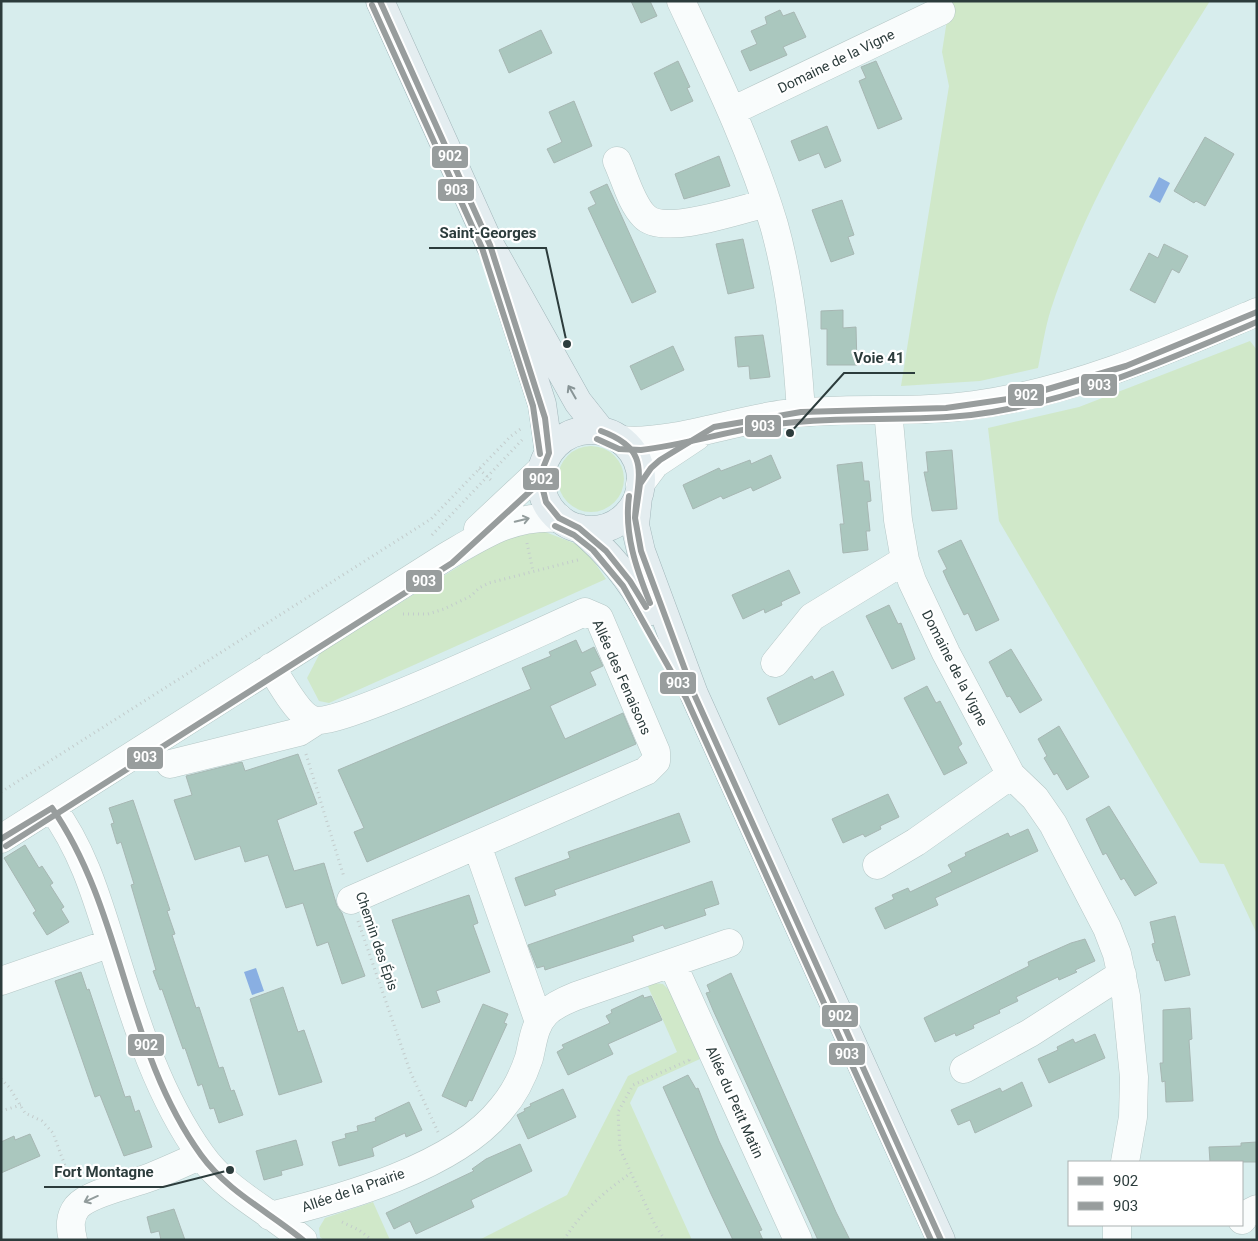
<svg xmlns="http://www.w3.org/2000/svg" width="1258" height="1241" font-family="Roboto,sans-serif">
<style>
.green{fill:#d0e8c9}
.water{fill:#89afe2}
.building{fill:#aac7be;stroke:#a7b7b3}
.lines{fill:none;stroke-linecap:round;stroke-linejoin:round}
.minor-casing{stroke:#b5c7c6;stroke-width:29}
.major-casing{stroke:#a1b6ba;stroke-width:29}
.path{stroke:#c3cccc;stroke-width:3;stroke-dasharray:1 4;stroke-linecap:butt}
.minor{stroke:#f9fcfc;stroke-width:28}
.major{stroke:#e4edf0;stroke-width:28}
.bus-1-casing{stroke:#fff;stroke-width:10}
.bus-2-casing{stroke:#fff;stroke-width:10}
.bus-1{stroke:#989d9d;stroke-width:6}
.bus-2{stroke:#989d9d;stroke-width:6}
.oneway{stroke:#889496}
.oneway2{stroke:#929c9c}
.labels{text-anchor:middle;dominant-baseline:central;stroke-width:4.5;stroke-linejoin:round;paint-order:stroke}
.street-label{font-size:14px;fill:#2c3c3c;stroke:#fff}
.leader{fill:none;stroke:#2c3c3c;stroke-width:2}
.callout-dot{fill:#2c3c3c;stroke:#fff;stroke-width:2}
.callout-label{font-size:15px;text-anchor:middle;font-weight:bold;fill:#2c3c3c;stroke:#fff;stroke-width:4.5;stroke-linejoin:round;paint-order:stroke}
.line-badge{stroke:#fff;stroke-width:2}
.badge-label{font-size:14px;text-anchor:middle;font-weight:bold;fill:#fff}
</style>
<rect width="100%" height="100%" fill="#d7eded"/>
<path class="green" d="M950,1H1210C1149,98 1087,199 1051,309C1045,328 1042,349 1038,368L980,381L901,386L949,86L942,52Z
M1250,341L1257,350V934L1224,864L1200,863L999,521L988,428L1079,407Z
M558 479a33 33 0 1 1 66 0a33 33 0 1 1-66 0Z
M535,528L584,547L606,579L329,703L319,701L307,678L320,653L501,540Z
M646,982L663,984L671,992L700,1059L638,1087L630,1103L692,1240H479L567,1195L628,1076L677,1052Z
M373,1202L390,1240H324L320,1237L319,1228L325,1218Z"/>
<path class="water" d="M1159,177L1170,183L1160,203L1149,197Z
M256,968L264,991L252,995L244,972Z"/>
<path class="building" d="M631,1H650L657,16L641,23Z
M780,10L783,16L794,12L806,37L783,47L787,55L750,71L741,51L757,44L751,31L767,24L765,17Z
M541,30L552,53L509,73L499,50Z
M678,61L690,87L687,88L693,101L671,111L654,73Z
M876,61L902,119L878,129L859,81L866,78L861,67Z
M574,101L592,146L554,163L547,149L562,142L549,112Z
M827,126L841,161L825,168L819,153L799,161L791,141Z
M1205,137L1234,154L1205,206L1196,201L1194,203L1174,191Z
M719,156L730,186L684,199L675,174Z
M607,184L656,292L632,303L588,208L596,204L590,192Z
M842,200L854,235L848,237L854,254L831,262L812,210Z
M743,239L754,288L728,294L716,244Z
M1164,244L1188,256L1179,273L1172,269L1155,303L1130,290L1149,253L1158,258Z
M843,310V328L856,327L857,365H827V329H821V311Z
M763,335L770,377L750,379L749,366L738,367L735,337Z
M673,346L684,370L641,390L630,366Z
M952,450L957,509L932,511L924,472H928L926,452Z
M771,455L781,478L753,491L751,487L723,499L721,496L693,509L683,485L719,468L721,471L750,460L751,464Z
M862,462L864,481H869L871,501L867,502L870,531H866L868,550L843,553L840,524H844L837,465Z
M961,540L999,620L976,631L968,613L964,615L947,580L943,571L947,569L938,551Z
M789,570L800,593L781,602L782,605L773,609L765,613L764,609L743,619L732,595Z
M889,605L898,624L901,623L915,659L892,669L866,616Z
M576,640L582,653L594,647L603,666L590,672L596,685L550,706L565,739L623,713L636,744L367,862L354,832L364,828L338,770L531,689L522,668L551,656L549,652Z
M1011,649L1042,700L1020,713L1010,696L1007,697L989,662Z
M833,671L844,695L779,725L767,698L812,676L814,680Z
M927,686L936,703L940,701L958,736L962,744L958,747L967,763L944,775L904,698Z
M1059,726L1089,777L1067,790L1057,773L1054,775L1044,758L1047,756L1038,739Z
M298,754L317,804L277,820L294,871L324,863L337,906L342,913L365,976L342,984L328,942L317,946L303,903L286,908L268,855L245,862L240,846L195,860L174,800L192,795L186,776L242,762L245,771Z
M888,794L899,817L880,826L881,829L865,837L863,834L843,843L832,819Z
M133,800L170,910L167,911L175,934L172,935L196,1008L199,1007L219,1068L223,1067L231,1091L234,1090L243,1115L219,1123L214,1108L210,1109L202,1084L198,1086L185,1048L183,1049L162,989L160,990L153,971L156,970L131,885L134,884L121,842L117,844L111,824L114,823L109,808Z
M1109,806L1157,883L1135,896L1124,878L1121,880L1106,853L1103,855L1086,819Z
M679,813L690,842L554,890L556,895L525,906L515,878L570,858L568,852Z
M1028,829L1038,851L935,898L938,905L885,929L875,908L894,899L892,895L908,888L910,892L952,872L948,865L966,856L965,853L1008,833L1010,837Z
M25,845L39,868L42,866L53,883L50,885L64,907L61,909L69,922L47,935L33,913L36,911L4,858Z
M712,881L719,904L704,909L706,915L665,929L663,925L632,936L634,941L545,970L544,966L537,968L528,945Z
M469,895L478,923L473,925L490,972L436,991L440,1002L422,1008L392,920Z
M1175,916L1190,975L1165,981L1159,960L1157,961L1154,952L1152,944L1155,943L1150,922Z
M1085,939L1095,961L1075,970L1077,972L1059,980L1058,977L1016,997L1018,1001L999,1010L1000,1013L973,1025L974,1028L956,1036L955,1033L935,1042L924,1018L1029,966L1028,962L1071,943Z
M81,972L87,990L89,989L125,1097L130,1096L135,1112L139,1110L152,1147L124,1156L100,1095L95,1097L55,981Z
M731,973L836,1212L850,1240H818L713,1010L706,993L710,992L707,985Z
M283,987L298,1032L304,1030L322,1082L279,1095L250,999Z
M643,995L644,998L651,996L662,1020L608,1044L613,1054L568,1075L557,1052L564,1048L562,1045L610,1023L606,1016L612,1013L611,1010Z
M483,1004L508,1014L504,1023L507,1024L472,1101L469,1100L466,1107L442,1096Z
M1190,1008L1192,1039L1189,1040L1193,1101L1166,1102L1165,1081L1162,1082L1160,1063H1163V1010Z
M1095,1034L1105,1058L1049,1083L1038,1059L1058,1050L1057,1047L1073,1039L1075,1043Z
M688,1075L696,1089L698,1088L719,1141L762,1230L759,1231L763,1240H733L711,1194L663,1087Z
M1022,1082L1032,1106L975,1133L970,1120L958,1125L951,1110L1000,1088L1002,1092Z
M563,1089L576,1117L528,1139L517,1115L525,1111L524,1109L531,1106L530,1104Z
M409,1102L422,1130L406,1137L405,1133L372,1148L374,1156L339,1166L332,1142L346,1138L345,1134L358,1131L357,1126L376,1121L375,1118Z
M30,1134L40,1156L1,1173V1142L14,1136L15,1140Z
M296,1140L303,1165L281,1171L282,1175L264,1180L256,1151Z
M1257,1142V1162H1210L1209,1147L1241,1146V1143Z
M520,1144L532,1171L471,1200L474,1207L416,1234L410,1221L394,1229L386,1213L474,1171L472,1169L486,1159Z
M174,1209L185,1240H161L159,1231L151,1233L147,1217Z"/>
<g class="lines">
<defs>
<path id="minor" d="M681,1C715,74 751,148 774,225C791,286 797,350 801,412
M732,111L941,11
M617,161C625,178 631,203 644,216C663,237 741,209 767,203
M888,410L898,520L905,560L912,581L946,653L1011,775L1035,798L1053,824L1107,928L1117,954L1126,996L1134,1077L1133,1117L1125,1162
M621,440C669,445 735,420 785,414C847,406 911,414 974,405C1073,392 1166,351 1257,312
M640,484L655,464L697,436
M478,529L543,468
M775,663L812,617L905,560
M271,667C279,680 299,716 313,720C339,727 546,629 585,612L599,618L656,752V761L646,771L351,900
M170,764L299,732L316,721
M52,808C82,848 96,895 111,943C134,1016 156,1092 201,1155C228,1193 269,1210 303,1240
M1,839L447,556C485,534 513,515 559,518
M477,845L539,1022
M877,865L916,842L1011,775
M672,963L798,1240
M1,981L111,943
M964,1069L1030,1033L1122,974
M270,1216C341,1199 456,1167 502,1108C514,1094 523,1076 529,1058C533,1042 534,1025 546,1013C554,1005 566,1000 576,996L729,943
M1242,1220L1247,1214L1257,1209
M1117,1225V1240
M73,1240C70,1228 69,1217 77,1207C89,1193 130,1185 148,1178C166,1171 183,1163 201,1155"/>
<path id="major" d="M380,1L490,245L578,402L601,431
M509,301L542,404L549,453
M541 480a50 50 0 1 1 100 0a50 50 0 1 1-100 0Z
M638,497L635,525L641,551L694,694L941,1240
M579,528C608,552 630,578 648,612"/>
</defs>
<use href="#minor" class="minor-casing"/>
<use href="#major" class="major-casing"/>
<path class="path" d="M479,469L493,482
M432,535L522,440
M527,543L533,571
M403,614H428L444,609L471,596L479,588L489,583L578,560
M306,754L344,877
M1,792L431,519L511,436L522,428
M358,921L410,1071L438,1132
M1,1079L9,1087L25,1113L42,1121L53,1133L71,1182
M1,1111L21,1105
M342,1222L359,1230L372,1240
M564,1240C581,1212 605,1191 631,1173
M665,1240L655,1225L620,1149L618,1112L633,1085L689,1060L688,1058"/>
<use href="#minor" class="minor"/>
<use href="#major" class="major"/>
<defs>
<path id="bus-1" d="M380,1L490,245L545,418L549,453L543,468L541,482L546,502L559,518L579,528L606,551L630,581L646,607
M601,431C653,450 637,476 635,518
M52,808C124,912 125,1050 201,1155C227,1191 269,1212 303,1240
M1,839L52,808
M941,1240L694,694L641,551L635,518L640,484L651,468L660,460L714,427L801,412L946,408L1021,397L1126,366L1257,312"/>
<path id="bus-2" d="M372,5L482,248L533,406L540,454
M597,439L619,449L641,450C690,444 737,428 786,423C847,416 909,422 971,415C1071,403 1165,361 1257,322
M629,496C624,534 636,568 650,603
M555,526L574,535L593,550L623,586L686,698L931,1240
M6,846L452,563L549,474"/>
</defs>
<use href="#bus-1" class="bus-1-casing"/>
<use href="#bus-2" class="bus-2-casing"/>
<use href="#bus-1" class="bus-1"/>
<use href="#bus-2" class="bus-2"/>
</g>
<defs><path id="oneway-shaft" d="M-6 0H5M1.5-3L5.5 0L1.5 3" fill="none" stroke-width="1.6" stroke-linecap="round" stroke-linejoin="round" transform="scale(1.25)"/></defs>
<use class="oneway" href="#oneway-shaft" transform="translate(572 392) rotate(-120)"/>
<g class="oneway2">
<use href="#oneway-shaft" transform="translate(522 520) rotate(-14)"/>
<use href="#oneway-shaft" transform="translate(91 1199) rotate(156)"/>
</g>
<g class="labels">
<g class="street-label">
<text transform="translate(836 61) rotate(-26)">Domaine de la Vigne</text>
<text transform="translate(955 668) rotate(63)">Domaine de la Vigne</text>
<text transform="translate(622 677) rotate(66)">Allée des Fenaisons</text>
<text transform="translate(377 941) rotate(71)">Chemin des Épis</text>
<text transform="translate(735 1102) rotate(66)">Allée du Petit Matin</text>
<text transform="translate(353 1190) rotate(-19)">Allée de la Prairie</text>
</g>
</g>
<path class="leader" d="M567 344L546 248H429M790 433L844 373H915M230 1170L163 1187H44"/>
<g class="callout-dot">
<circle cx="567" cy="344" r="5"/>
<circle cx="790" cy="433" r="5"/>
<circle cx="230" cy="1170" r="5"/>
</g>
<g class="callout-label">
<text x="488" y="238">Saint-Georges</text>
<text x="879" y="363">Voie 41</text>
<text x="104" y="1177">Fort Montagne</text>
</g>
<g class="line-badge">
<rect x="431" y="145" width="38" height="24" rx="5" fill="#989d9d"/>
<rect x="437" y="178" width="38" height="24" rx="5" fill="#989d9d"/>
<rect x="1080" y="373" width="38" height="24" rx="5" fill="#989d9d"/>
<rect x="1007" y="383" width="38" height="24" rx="5" fill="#989d9d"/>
<rect x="744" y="414" width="38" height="24" rx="5" fill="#989d9d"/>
<rect x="522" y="467" width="38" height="24" rx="5" fill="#989d9d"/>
<rect x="405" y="569" width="38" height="24" rx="5" fill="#989d9d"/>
<rect x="659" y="671" width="38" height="24" rx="5" fill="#989d9d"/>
<rect x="126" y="746" width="38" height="24" rx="5" fill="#989d9d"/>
<rect x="821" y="1004" width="38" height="24" rx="5" fill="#989d9d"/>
<rect x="127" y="1033" width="38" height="24" rx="5" fill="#989d9d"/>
<rect x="828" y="1042" width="38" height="24" rx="5" fill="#989d9d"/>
</g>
<g class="badge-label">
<text x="450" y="161">902</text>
<text x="456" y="195">903</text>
<text x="1099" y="390">903</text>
<text x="1026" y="400">902</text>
<text x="763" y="431">903</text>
<text x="541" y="484">902</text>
<text x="424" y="586">903</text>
<text x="678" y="688">903</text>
<text x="145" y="762">903</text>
<text x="840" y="1021">902</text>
<text x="146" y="1050">902</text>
<text x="847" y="1059">903</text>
</g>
<rect width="1258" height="1241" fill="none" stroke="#2c3c3c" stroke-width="5"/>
<rect x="1068" y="1161" width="175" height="65" fill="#ffffff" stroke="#abb1b1"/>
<rect x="1078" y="1177" width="25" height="8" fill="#989d9d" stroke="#abb1b1"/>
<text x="1113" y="1186" font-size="15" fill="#2c3c3c">902</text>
<rect x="1078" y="1202" width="25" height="8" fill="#989d9d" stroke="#abb1b1"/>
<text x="1113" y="1211" font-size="15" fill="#2c3c3c">903</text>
</svg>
